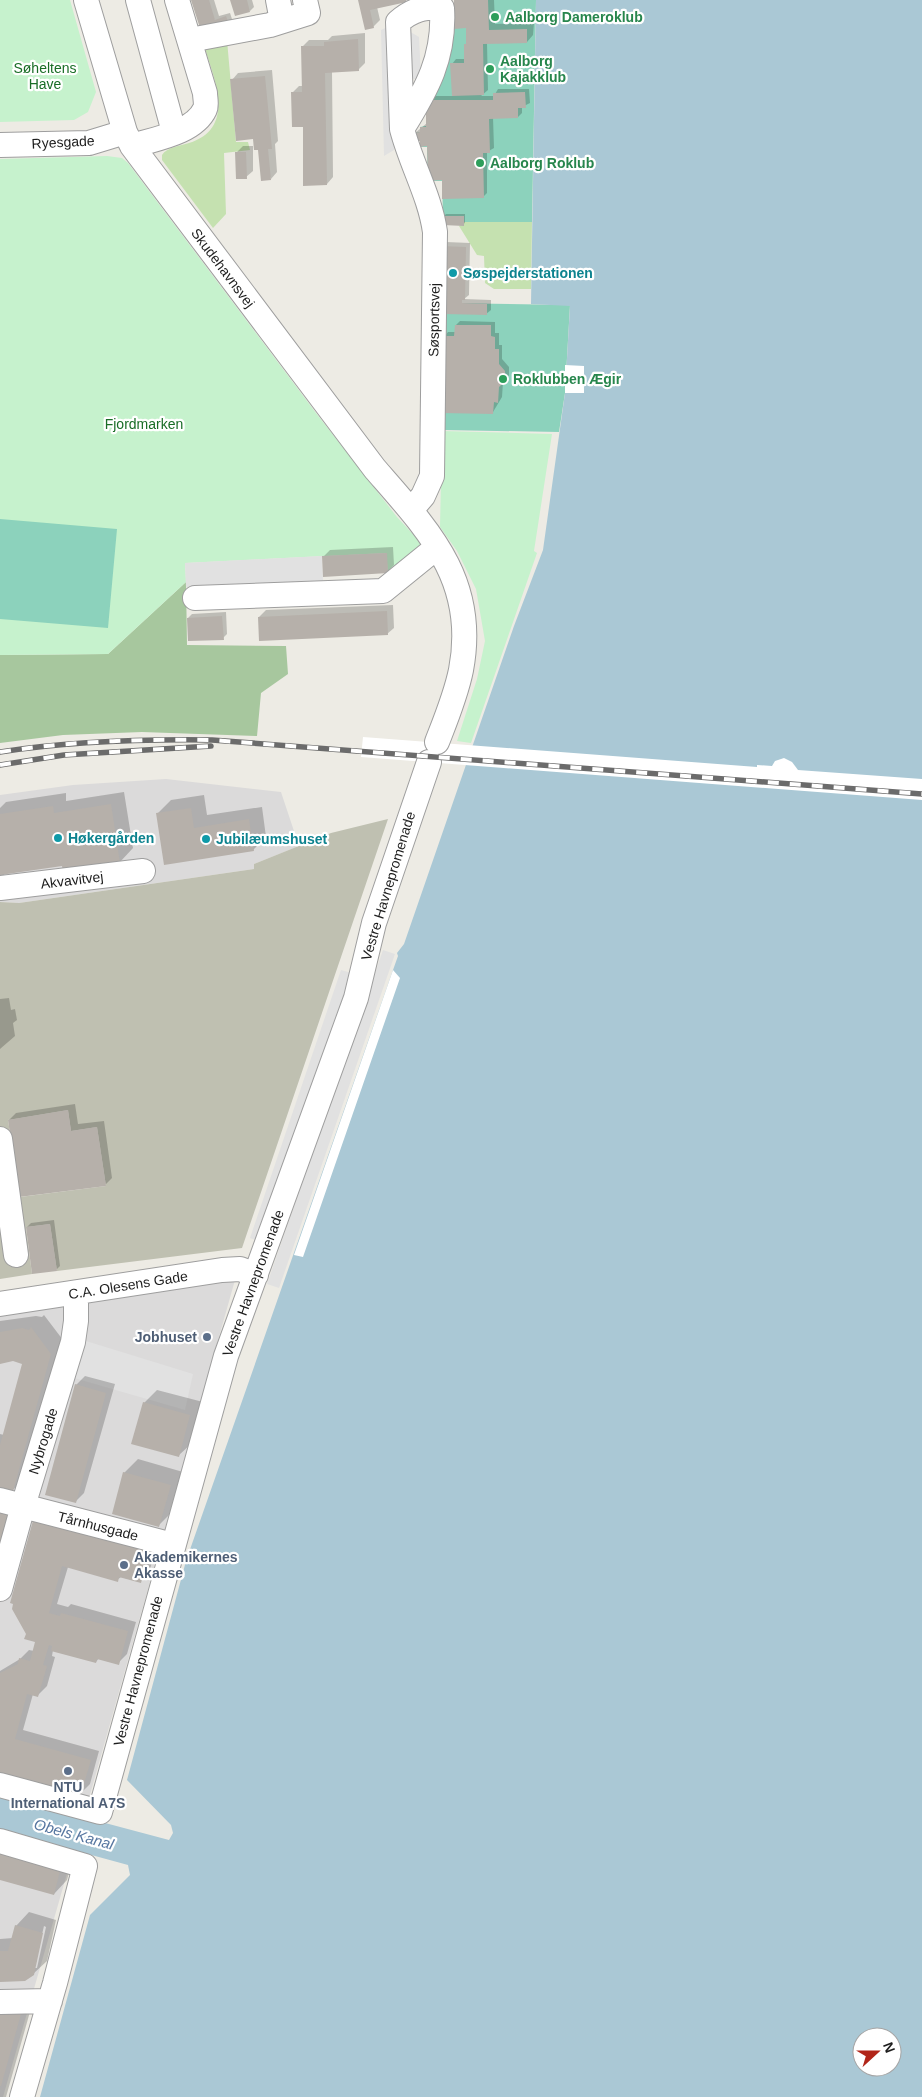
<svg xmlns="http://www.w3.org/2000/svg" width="922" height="2097" font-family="Helvetica,sans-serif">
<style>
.residential{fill:#dbdada}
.construction{fill:#bfc0b1;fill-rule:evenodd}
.grass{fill:#c5e1b0}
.forest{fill:#a7c79e}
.park{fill:#c6f2cd}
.pitch{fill:#8cd2bc}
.parking{fill:#e1e1e1}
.water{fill:#aac8d5;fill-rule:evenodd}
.pier{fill:#fff}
.shadow{fill:#0003;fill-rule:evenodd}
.building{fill:#b6b0aa}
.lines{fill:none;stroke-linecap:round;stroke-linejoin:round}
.minor-casing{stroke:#9e9e9e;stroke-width:26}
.minor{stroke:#fff;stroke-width:24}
.rail-casing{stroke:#6b6b6b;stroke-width:5.5}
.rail{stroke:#fff;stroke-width:4;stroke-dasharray:11;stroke-linecap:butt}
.leisure-dot{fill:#2e9e5b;stroke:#fff;stroke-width:2}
.culture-dot{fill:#0f9aa8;stroke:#fff;stroke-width:2}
.service-dot{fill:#5c6f8a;stroke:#fff;stroke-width:2}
.labels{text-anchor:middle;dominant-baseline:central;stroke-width:4.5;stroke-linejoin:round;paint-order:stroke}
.leisure-label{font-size:14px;font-weight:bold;fill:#27864d;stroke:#fff;text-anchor:start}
.park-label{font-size:14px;fill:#196d26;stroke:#fff}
.street-label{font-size:14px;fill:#1d1d1d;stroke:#fff}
.culture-label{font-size:14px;font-weight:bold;fill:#0d838f;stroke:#fff;text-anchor:start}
.service-label{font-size:14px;font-weight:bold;fill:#4e5e75;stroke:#fff;text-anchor:end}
.water-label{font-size:15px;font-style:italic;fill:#5676a0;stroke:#fff}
</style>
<rect width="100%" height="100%" fill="#edebe4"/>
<path class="residential" d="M166,779L281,792L299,846L254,864V869L19,903L0,902V795L73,785Z
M235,1280L86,1809L0,1783V1316Z
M0,1844L70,1863L3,2097H0Z"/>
<path class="construction" d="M388,819L242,1248L57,1271L50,1224L26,1227L32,1274L0,1279V902L19,903L254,869V864L331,833ZM68,1110L71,1131L97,1127L106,1186L20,1197L8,1120Z"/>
<path class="grass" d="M227,40L236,142H248L250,150L224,153L226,214L213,228L162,160V155C167,147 180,146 189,143C237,128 214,78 204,46Z
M464,222H532L531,289H494L485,283L484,256L477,255L459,226Z"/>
<path class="forest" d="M186,582L187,645L286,646L288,674L261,693L257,736L142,732L63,735L0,743V655L108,654Z"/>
<path class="park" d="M0,0H70L96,92L88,112L74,120L0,122Z
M107,156L122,158L128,163L316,413L397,517L422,544L421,547L388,573L386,553L185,563L186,582L108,654L0,655V159Z
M442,431L552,434L534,551L537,553L471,743L457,741L477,679L485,641L476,589L457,551L440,527Z"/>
<path class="pitch" d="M454,0H536L532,222H464V216H443L442,181H428L427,147H420V141H414L413,133L420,132V127L426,126V100L451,45L454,29Z
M444,303L570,305L565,393L559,432L443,430Z
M0,519L117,529L108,628L0,619Z"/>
<path class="parking" d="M392,25L394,150L384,156L381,30Z
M407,30L419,37L421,76L419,81L407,76Z
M322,556L323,581L186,587L185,563Z
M383,950L395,954L279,1288L267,1284Z
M341,970L355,974L264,1243L250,1238Z
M86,1341L193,1374L185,1410L74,1378Z"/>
<path class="water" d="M536,0H922V2097H40L90,1915L130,1875L128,1865L0,1830V1795L169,1840L173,1833L171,1825L127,1780L186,1561L393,970L398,956L397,953L404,944L514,626L543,550L565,393L570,306L531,304ZM862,2037H892V2067H862Z"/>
<path class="pier" d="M565,365L584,366V393H565Z
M363,737L757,767V765L772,766L775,761L784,758L792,762L798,770L922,779V800L361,757Z
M393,970L400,978L303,1257L294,1255Z"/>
<path class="shadow" d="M193,0H214L219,16L230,13L232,19L228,23L216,21Z
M231,0H252L254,7L250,11Z
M359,0H406L377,7L380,20L373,27Z
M455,0H494L495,24L534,23L533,35L527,42L487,43L488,90L481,96H494L498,89H529L530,103L522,107V113L518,117H493L494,148L487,152V193L483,197L443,179L428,145L415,133L427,123L431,96H453L452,64L456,59H465L467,27Z
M365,33V63L358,70L332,71L333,177L327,184L293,92L299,86H303L302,47L309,40H328L332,36Z
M272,70L278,141L275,144L277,172L271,179L232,80L238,73Z
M243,146H253V171L246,177L236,153Z
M446,214H465V223L463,224L444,216Z
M446,242L470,243L469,295L464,299L491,300V310L486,314L440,299Z
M460,321L495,322V333H499V345H502V359L509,367V375L503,382L502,397L493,412L444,337L448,332H456V325Z
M393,547L394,565L387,572L323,557L330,550Z
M393,605L394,628L387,634L259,617L266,610Z
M226,612L227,634L223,638L188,618L192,614Z
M124,792L133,848L120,862L63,864L6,873L0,878V808L6,802L66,793V801Z
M204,795L207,815L262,807L266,837L253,850L165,863L158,813L171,800Z
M9,998L11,1010L15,1009L17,1020L13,1023L15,1036L0,1049V999Z
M75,1104L78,1124L104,1121L112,1178L105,1185L9,1120L16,1113Z
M54,1220L60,1266L56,1270L27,1227L31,1223Z
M44,1315L63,1340L26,1476L13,1490L0,1486V1434L4,1435L24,1363L13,1360L0,1362V1321L36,1316L42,1317Z
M85,1376L115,1384L84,1493L75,1502L76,1385Z
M157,1390L203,1402L192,1443L178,1456L144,1403Z
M138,1459L183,1472L172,1512L159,1525L124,1473Z
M35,1517L158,1540L149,1573L140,1582L121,1577L117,1580L68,1567L57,1604L68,1607L71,1604L136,1622L127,1654L118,1663L99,1658L96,1662L53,1650L52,1656L55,1657L47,1686L38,1695L33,1694L23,1730L99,1751L90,1784L81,1793L60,1787L56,1790L0,1775V1671L20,1659L29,1650L34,1651L37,1641Z
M74,1854L67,1880L54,1894L0,1879Z
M29,1912L56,1920L47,1961L33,1974L0,1980V1939L13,1938L16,1926ZM44,1926L46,1927L37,1968H34Z
M33,2001L6,2097H0V2002Z"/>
<path class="building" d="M191,0H209L215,20L226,16L229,24L217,28L215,23L200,28Z
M230,0H247L250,12L235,16Z
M358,0H406L407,2L370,10L374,28L365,30Z
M454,0H488L489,30L527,29V43L483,44L484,95L452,96L450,63H464V44H466V28L454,29Z
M358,39L359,71L325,73L327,185L303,186V127H292L291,92H302L301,46H324V42Z
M265,76L272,149H268L271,180L261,181L258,150H254L253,139L236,141L230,79Z
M525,92L526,108H518V118L489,119L490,153H483L484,198L442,199V180L428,181L427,146L420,147V141H414L413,133L420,132V127H426V100H493V93Z
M235,152H246L247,179H236Z
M443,216H464V226L443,225Z
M440,246L466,247L465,300H462V303L487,304V315L444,314Z
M455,325H491V336L495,337V349H499V364L505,371V381L499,387L498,403L494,402L493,414L441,413L442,336H454Z
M387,553L388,573L323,577L322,556Z
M387,611L388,635L259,641L258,617Z
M222,616L224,640L188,641L187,618Z
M111,804L120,863L63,871L62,866L0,875V814L53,806L54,813Z
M191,808L194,828L249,819L254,851L164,865L156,813Z
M68,1110L71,1131L97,1127L106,1186L19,1197L8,1120Z
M50,1224L57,1271L32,1274L26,1227Z
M31,1327L51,1354L13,1491L0,1488V1445L22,1364L13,1361L0,1364V1332L22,1328L29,1330Z
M75,1384L106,1393L76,1503L45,1495Z
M143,1402L190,1415L179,1457L131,1444Z
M123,1472L171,1485L159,1527L112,1514Z
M0,1511L9,1513L1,1543H0Z
M34,1517L150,1549L141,1583L119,1577L118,1582L62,1566L49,1613L60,1616L61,1613L128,1631L119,1665L97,1659L96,1663L51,1651L52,1646L49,1645L43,1665L47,1666L38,1697L27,1694L15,1739L91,1760L81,1794L58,1788L57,1792L0,1776V1673L18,1664L19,1658L30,1661L35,1642L24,1639L26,1634L12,1609L13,1604L10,1603Z
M0,1851L61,1867L54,1895L0,1880Z
M15,1925L43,1933L34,1975L25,1981L0,1982V1951H8Z
M0,2014H21L1,2086H0Z"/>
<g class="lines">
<defs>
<path id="minor" d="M86,0L125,132L132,146L375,469C429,531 478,581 461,670C456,695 446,719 437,742
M138,0L174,132
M278,0L282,21
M190,40L270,25L308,13L305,0
M402,129L398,22C413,9 424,7 442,8C445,57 427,89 402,129C411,164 430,196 435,232L432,476L423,496L411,510
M0,145L89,143L125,132
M132,146C154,139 194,133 205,109C207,105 205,98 205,93L177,0
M195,598L383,591L436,548
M0,888L143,871
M0,1139L16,1255
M0,1304L222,1270L240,1269L256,1275
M0,1500L173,1545
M0,1589L23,1506L73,1342L76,1321V1293
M0,1785L100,1812L226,1356L356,998L374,923L429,762
M0,1841L85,1866L55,1983L22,2097
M0,2002L50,2001"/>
</defs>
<use href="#minor" class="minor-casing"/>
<use href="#minor" class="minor"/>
<defs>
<path id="rail" d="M0,752C72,741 140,739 212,740L922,794
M0,765L64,755L211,746"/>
</defs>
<use href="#rail" class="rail-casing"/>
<use href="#rail" class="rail"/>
</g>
<g class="leisure-dot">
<circle cx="495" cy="17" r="5"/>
<circle cx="490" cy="69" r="5"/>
<circle cx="480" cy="163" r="5"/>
<circle cx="503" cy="379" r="5"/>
</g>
<g class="culture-dot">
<circle cx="453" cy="273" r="5"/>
<circle cx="58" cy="838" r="5"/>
<circle cx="206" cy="839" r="5"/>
</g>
<g class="service-dot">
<circle cx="207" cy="1337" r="5"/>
<circle cx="124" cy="1565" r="5"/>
<circle cx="68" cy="1771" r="5"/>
</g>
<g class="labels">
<g class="leisure-label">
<text x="505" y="17">Aalborg Dameroklub</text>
<text x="500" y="61">Aalborg<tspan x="500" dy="16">Kajakklub</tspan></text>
<text x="490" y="163">Aalborg Roklub</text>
<text x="513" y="379">Roklubben Ægir</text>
</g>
<g class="park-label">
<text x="45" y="68">Søheltens<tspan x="45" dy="16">Have</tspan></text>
<text x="144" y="424">Fjordmarken</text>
</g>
<g class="street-label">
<text transform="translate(63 142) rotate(-3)">Ryesgade</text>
<text transform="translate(223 268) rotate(53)">Skudehavnsvej</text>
<text transform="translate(434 320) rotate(-89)">Søsportsvej</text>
<text transform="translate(72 880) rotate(-7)">Akvavitvej</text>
<text transform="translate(388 886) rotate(-73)">Vestre Havnepromenade</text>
<text transform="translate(253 1283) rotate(-70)">Vestre Havnepromenade</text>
<text transform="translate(128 1285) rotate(-9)">C.A. Olesens Gade</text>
<text transform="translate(43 1441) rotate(-73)">Nybrogade</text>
<text transform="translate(98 1526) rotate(14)">Tårnhusgade</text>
<text transform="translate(138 1671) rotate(-75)">Vestre Havnepromenade</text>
</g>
<g class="culture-label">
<text x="463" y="273">Søspejderstationen</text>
<text x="68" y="838">Høkergården</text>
<text x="216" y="839">Jubilæumshuset</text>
</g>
<g class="service-label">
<text x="197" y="1337">Jobhuset</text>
<text x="134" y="1557" text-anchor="start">Akademikernes<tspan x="134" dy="16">Akasse</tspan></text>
<text x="68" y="1787" text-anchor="middle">NTU<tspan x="68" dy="16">International A7S</tspan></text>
</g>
<g class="water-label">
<text transform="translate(74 1834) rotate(15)">Obels Kanal</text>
</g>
</g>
<g transform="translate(877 2052) rotate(69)"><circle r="24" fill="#ffffff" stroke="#a5a5a5"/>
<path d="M0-4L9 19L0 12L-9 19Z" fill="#b12519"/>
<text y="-8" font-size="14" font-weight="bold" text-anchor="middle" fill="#1d1d1d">N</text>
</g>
</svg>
